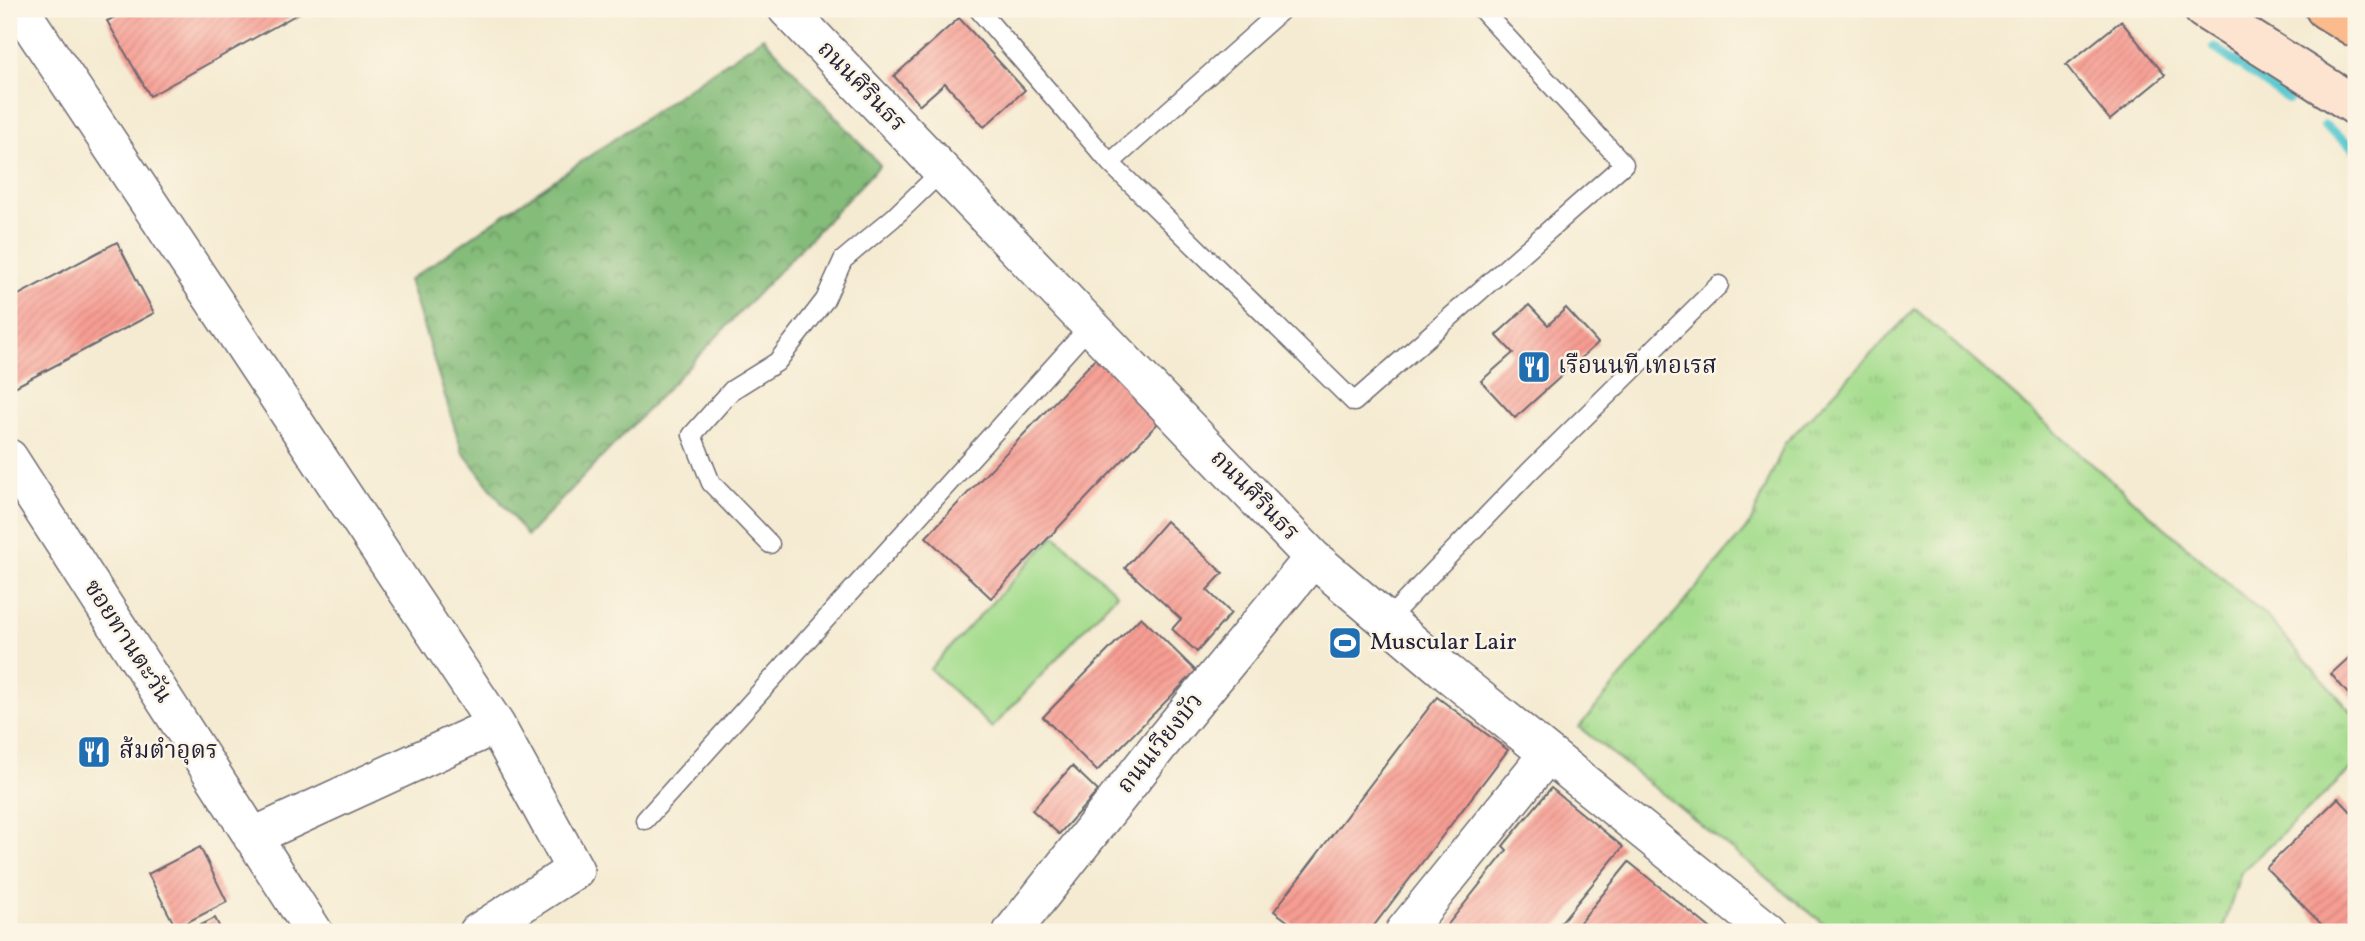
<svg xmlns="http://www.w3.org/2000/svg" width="2365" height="941" font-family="Vollkorn,'Noto Serif Thai',serif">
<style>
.grass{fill:url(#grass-tufts);stroke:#648064;stroke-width:2}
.forest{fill:url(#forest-crowns);stroke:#536f5a;stroke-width:2}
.pitch{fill:#a5dd8e;stroke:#648064;stroke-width:2}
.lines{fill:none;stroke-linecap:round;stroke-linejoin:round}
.stream{stroke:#5cc9d0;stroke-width:10}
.building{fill:url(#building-hatch)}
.lane-casing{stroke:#6c6870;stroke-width:21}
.street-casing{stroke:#6c6870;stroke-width:40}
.secondary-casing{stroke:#6c6870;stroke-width:42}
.highway-casing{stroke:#6c6870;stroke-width:42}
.lane{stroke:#fff;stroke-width:18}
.street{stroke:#fff;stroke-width:37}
.secondary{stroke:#fde4d1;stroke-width:38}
.highway{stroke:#fbbb8c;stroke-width:38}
.labels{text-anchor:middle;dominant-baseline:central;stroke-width:5;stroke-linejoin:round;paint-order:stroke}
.street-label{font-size:24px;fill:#22223b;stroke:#fcf5e5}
.poi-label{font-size:24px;fill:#22223b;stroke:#fcf5e5;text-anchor:start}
</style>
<defs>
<pattern id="grass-tufts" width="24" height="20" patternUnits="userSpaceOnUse" patternTransform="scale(1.75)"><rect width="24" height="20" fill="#a5dd8e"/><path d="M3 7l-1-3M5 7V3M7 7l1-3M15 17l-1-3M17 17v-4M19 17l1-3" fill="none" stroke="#8ebd7b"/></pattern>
<pattern id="forest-crowns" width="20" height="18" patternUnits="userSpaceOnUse" patternTransform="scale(1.75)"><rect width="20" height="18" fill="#84bc79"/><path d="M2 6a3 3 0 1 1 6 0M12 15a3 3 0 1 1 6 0" fill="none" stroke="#6c9864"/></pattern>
<pattern id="building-hatch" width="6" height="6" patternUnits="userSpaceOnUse" patternTransform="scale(1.75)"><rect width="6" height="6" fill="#f79d93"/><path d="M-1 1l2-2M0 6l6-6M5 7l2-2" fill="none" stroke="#d38780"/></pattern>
</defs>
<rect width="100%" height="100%" fill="#fcf5e5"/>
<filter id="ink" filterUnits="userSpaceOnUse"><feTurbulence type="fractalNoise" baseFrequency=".0143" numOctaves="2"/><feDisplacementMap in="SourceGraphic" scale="14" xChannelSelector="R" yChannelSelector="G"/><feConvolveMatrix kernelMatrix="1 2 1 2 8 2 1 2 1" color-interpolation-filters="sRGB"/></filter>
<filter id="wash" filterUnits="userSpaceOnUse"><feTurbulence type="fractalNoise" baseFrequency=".00686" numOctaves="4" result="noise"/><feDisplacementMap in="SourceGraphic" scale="28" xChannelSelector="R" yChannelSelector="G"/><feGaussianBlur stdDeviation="1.57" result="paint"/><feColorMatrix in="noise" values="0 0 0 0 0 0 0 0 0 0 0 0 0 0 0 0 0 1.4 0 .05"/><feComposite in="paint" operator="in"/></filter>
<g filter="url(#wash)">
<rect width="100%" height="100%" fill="#f5ebd2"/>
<path class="grass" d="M1915,309L2269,619L2356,717V765L2241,872L2222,932H1834L1579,727L1750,524L1785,443Z"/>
<path class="forest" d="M763,37L880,165L527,536L462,451L409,280Z"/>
<path class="pitch" d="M1055,535L1117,594L992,728L930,669Z"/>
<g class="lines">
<path class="stream" d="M2215,48L2289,99
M2325,126L2356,149"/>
</g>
<g id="blocks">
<path class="building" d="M130,9H299L301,12L150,96L107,21Z
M959,18L1025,90L984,127L945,83L920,105L894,76Z
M2121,21L2165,75L2110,120L2066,65Z
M117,242L154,313L9,390V300Z
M1529,305L1548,325L1566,308L1598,343L1515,418L1481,381L1513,353L1496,335Z
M1101,353L1163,418L991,598L926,537Z
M1166,521L1223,573L1207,590L1231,613L1197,652L1172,629L1181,619L1125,568Z
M1141,617L1196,671L1097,771L1043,717Z
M2356,651V703L2331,674Z
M1437,697L1508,750L1369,932H1302L1274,911Z
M1072,766L1098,791L1059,834L1032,810Z
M1551,788L1623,847L1553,932H1442L1507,850L1503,846Z
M2338,798L2356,817V921L2345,932H2329L2266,868Z
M200,847L227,902L176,928L148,874Z
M1629,862L1715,932H1572Z
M215,918L222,932H187Z"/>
</g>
</g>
<g filter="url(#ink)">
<use href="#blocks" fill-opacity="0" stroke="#6c6870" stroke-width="2"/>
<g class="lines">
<defs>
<path id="lane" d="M978,9L1110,163L1354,402L1624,164L1481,9
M1110,163L1283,9
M770,544L711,483L692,435L732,390L777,362L825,300L843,260L893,218L942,171
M1385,622L1529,472L1719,285
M645,820L1090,326"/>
<path id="street" d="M20,9L496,725L575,870L478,932
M787,9L1313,558L1449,674L1769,932
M9,458L314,932
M252,837L496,725
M1012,932L1157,748L1313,558
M1404,932L1547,755"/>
<path id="secondary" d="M2203,9L2356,106"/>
<path id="highway" d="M2325,9L2356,28"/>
</defs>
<use href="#lane" class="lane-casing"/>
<use href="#street" class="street-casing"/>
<use href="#secondary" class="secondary-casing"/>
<use href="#highway" class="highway-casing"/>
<use href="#lane" class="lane"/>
<use href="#street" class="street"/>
<use href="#secondary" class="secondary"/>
<use href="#highway" class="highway"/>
</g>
</g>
<defs>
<symbol id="restaurant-square" viewBox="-11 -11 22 22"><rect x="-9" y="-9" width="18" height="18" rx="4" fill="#1f6fb2" stroke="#fcf5e5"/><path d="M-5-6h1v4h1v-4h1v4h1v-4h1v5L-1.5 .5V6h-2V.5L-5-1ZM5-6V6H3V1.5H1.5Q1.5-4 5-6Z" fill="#fff"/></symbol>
<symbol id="stadium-square" viewBox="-11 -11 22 22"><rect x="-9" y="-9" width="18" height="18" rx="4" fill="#1f6fb2" stroke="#fcf5e5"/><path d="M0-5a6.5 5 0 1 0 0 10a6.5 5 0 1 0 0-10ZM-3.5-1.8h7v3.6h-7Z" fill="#fff"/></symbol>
</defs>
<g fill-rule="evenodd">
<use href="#restaurant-square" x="1515" y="348" width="38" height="38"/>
<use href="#stadium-square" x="1326" y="624" width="38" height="38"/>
<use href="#restaurant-square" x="75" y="733" width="38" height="38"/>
</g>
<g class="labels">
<g class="street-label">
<text transform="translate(861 87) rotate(46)">ถนนศิรินธร</text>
<text transform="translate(1254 496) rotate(46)">ถนนศิรินธร</text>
<text transform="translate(127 642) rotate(57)">ซอยทานตะวัน</text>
<text transform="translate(1161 744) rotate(-51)">ถนนเวียงบัว</text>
</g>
<g class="poi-label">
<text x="1558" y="367">เรือนนที เทอเรส</text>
<text x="1370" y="643">Muscular Lair</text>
<text x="119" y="752">ส้มตำอุดร</text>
</g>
</g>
<rect width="2365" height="941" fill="none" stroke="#fcf5e5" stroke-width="35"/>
</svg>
